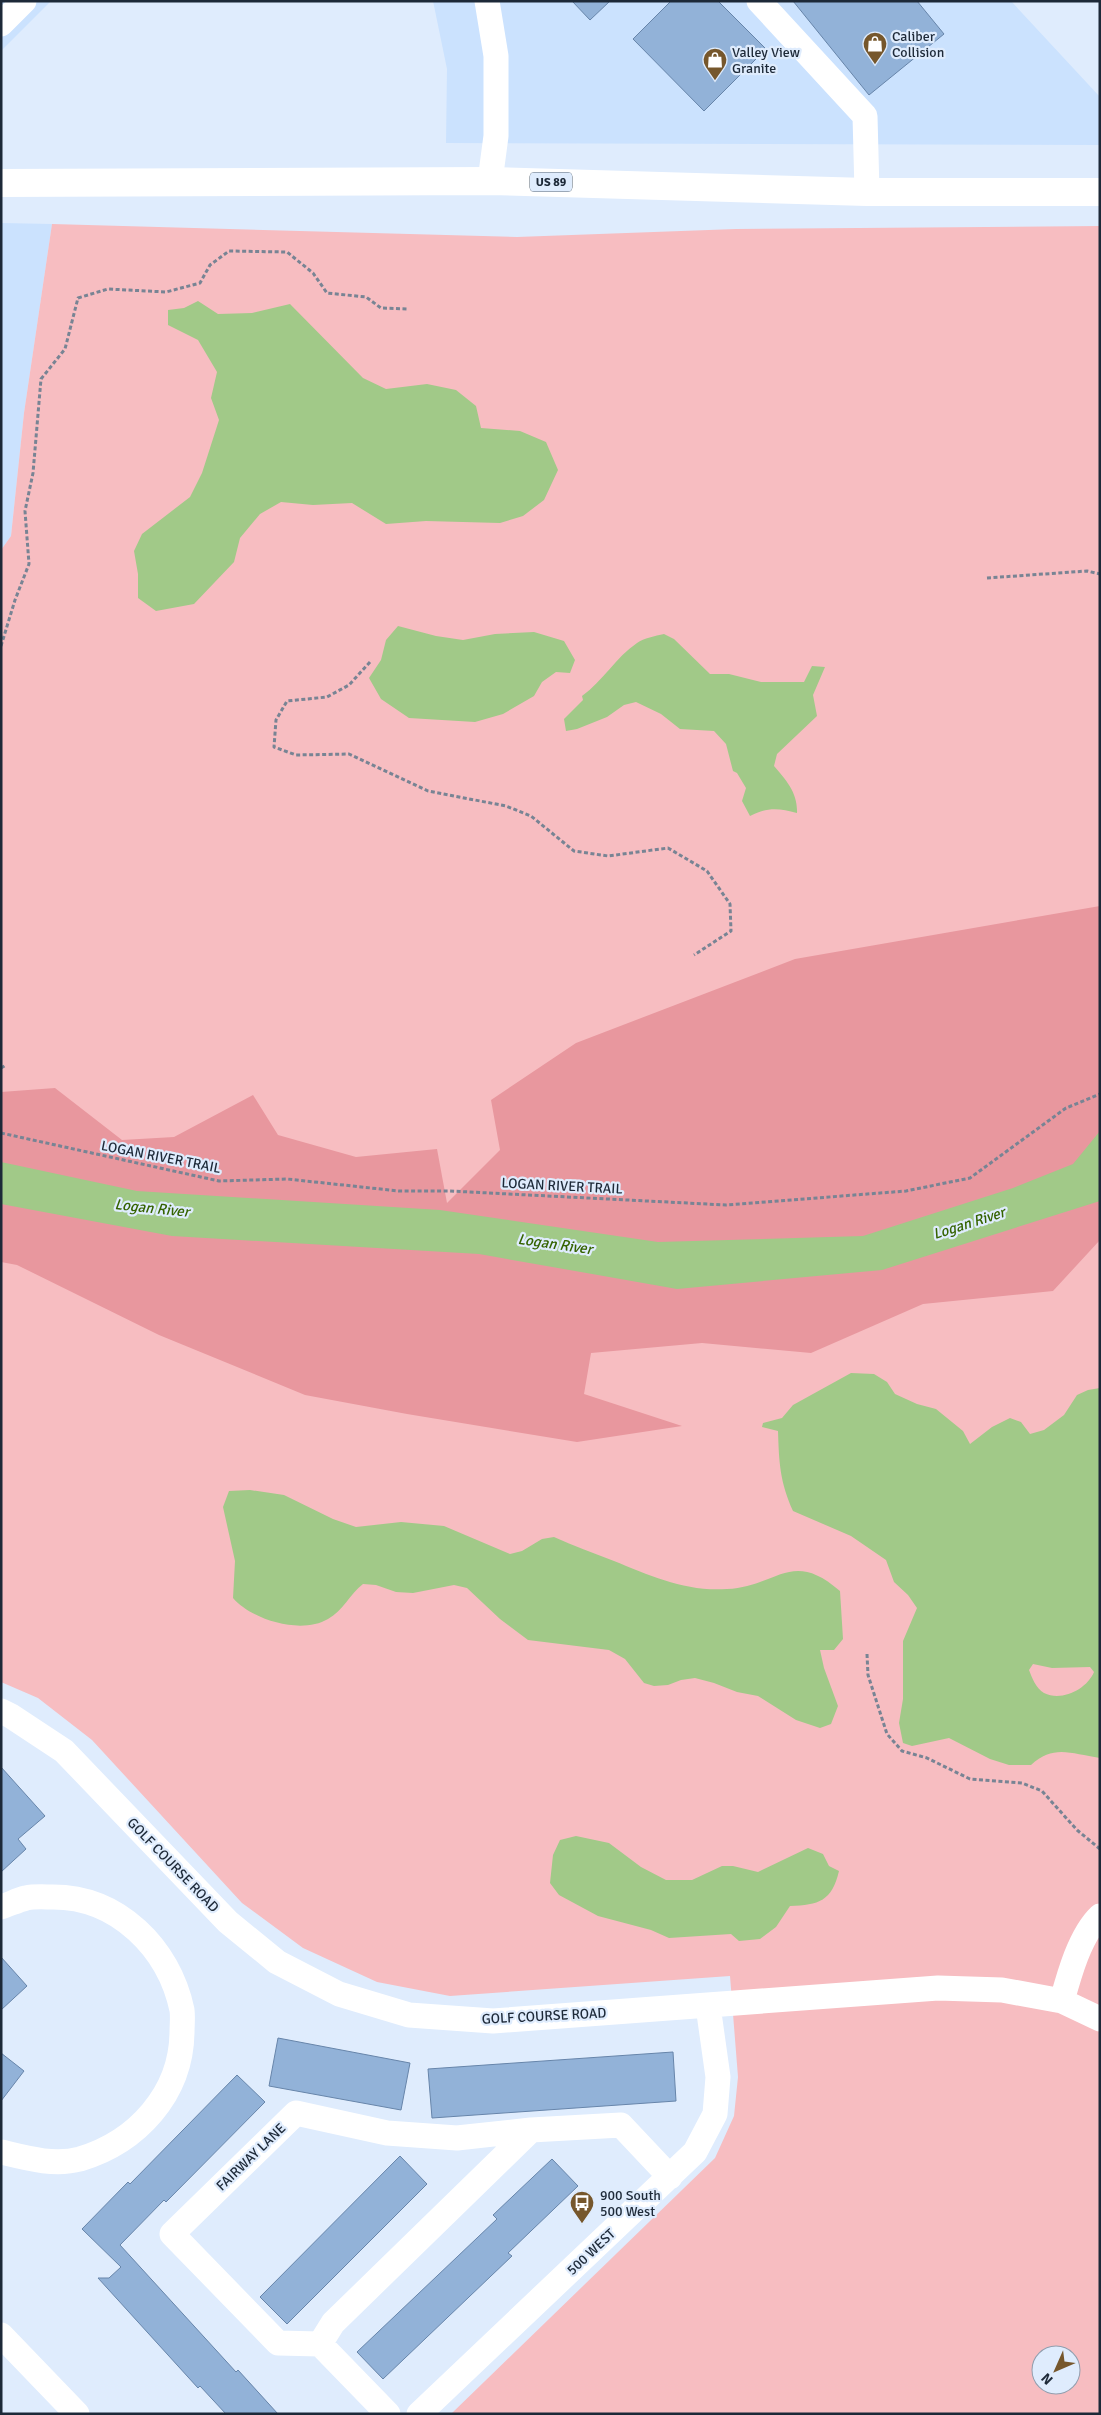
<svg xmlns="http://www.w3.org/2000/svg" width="1101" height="2415" font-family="Signika,sans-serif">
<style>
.built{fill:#cbe2fe}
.green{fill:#f7bdc1;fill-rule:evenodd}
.forest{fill:#e8979e}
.water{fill:#a1c988;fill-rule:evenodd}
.building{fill:#92b2d8;stroke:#6785aa}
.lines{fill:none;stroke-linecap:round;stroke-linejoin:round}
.path{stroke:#788494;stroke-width:3;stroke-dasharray:4 2.5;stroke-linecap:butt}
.minor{stroke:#fff;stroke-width:25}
.highway{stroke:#fff;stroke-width:28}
.labels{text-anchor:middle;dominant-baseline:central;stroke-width:4.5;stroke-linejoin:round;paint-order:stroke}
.shield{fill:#dfecfd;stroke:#576473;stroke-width:1}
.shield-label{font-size:12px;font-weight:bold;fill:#1d2938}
.poi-label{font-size:14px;fill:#1d2938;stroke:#dfecfd;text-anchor:start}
.street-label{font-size:14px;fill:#1d2938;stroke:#dfecfd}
.water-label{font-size:15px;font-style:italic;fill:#356300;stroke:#dfecfd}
</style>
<rect width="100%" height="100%" fill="#dfecfd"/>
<path class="built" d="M1,1H51L1,51Z
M433,1H1011L1100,97V145L446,143L447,69Z
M1,223L52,224L24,413L11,536L1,550Z"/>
<path class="green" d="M52,224L517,237L736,229L1100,226V2414H451L715,2158L734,2116L738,2077L730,1976L450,1996L377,1982L303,1948L242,1903L92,1740L38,1698L1,1682V550L11,536L24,413ZM1041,2355H1071V2385H1041Z"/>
<path class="forest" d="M1100,906V1240L1053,1291L923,1304L811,1353L702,1343L591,1353L584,1394L682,1426L577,1442L407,1414L305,1395L159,1335L17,1265L1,1262V1092L55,1088L122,1140L174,1137L253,1095L278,1135L356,1157L437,1149L447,1203L500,1150L491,1100L576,1043L795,959Z"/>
<path class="water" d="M198,301L218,314L252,313L290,304L363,378L386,389L427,384L456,390L476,406L481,428L520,431L546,442L558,470L544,500L523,516L500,523L426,521L386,524L352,503L313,505L281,502L260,514L240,538L234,562L194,604L156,611L138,598V574L134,551L142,534L190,497L202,473L219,420L211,398L217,372L198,340L168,325V310L184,308Z
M398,626L436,636L463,640L495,634L534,632L564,641L575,660L570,673L556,672L542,682L534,696L503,714L475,722L409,718L381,699L369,678L381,660L386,640Z
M664,634L674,639L710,674H729L761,682H804L812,666L825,667L813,695L817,716L777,754L774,766C786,780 798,793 797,813C779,808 767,807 750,816L742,801L746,788L737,773L733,771L726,744L714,731L680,729L661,714L636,702L624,705L607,717L577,729L566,731L564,719L583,700L582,696C603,681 616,657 637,643C644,638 655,636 664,634Z
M1100,1131V1201L882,1270L677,1289L479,1254L172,1236L1,1204V1162L137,1191L440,1210L658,1242L863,1236L1013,1188L1073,1164Z
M851,1373L874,1374L887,1382L895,1394L917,1404L936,1409L963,1431L970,1444L992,1427L1010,1418L1021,1422L1030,1434L1044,1430L1064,1415L1077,1395L1088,1390L1100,1388V1758C1071,1754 1054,1744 1031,1765H1009L990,1759L949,1738L912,1746L903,1743L899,1723L903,1699V1641L917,1608L908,1595L894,1582L886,1560L851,1536L793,1511C780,1482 779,1463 778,1431L762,1427L763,1423L782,1418L793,1405ZM1033,1664L1052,1668L1090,1667L1094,1672C1087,1689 1062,1702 1044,1693C1036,1688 1032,1678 1029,1670Z
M250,1490L284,1495L333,1519L356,1527L401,1522L444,1526L510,1554L522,1551L542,1539L554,1537C574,1546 594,1553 614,1561C651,1576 686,1592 727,1589C777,1587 791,1548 840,1591L843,1639L834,1650H820L824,1668L838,1706L831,1724L820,1728L796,1720L758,1696L737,1692L714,1683L695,1678L681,1680L668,1685L654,1686L644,1683L625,1659L609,1650L528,1640L500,1619L467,1588L454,1585L413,1593L396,1592L376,1585L363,1584C350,1594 343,1611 328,1619C301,1635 252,1620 233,1598L235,1561L223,1507L229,1491Z
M576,1836L609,1843L641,1867L666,1880H692L722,1866H733L758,1872L808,1848L823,1854L829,1866L839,1871C832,1901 819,1905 790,1906L776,1927L760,1939L739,1941L731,1934L669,1938L651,1930L598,1916L559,1895L550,1883L553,1855L560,1840Z"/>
<path class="building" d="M572,1H610L590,20Z
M671,1H718L766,49L704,111L633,39Z
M793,1H917L944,34L869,95Z
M1,1767L45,1816L18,1839L26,1849L1,1872Z
M1,1957L27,1986L1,2010Z
M278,2038L410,2063L401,2110L269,2086Z
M673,2052L676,2101L432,2118L428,2069Z
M1,2053L24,2071L1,2101Z
M237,2075L265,2102L166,2202L164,2200L120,2245L236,2372L238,2370L278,2414H226L200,2386L198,2388L98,2278H109L121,2267L82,2229L128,2182L130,2184Z
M400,2156L427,2184L287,2324L260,2297Z
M552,2159L578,2186L508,2253L512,2256L383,2379L357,2352L497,2219L493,2215Z"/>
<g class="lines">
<path class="path" d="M987,578L1087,571L1100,574
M1,646L15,600L29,564L25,511L33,473L41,379L65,349L78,298L108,289L166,292L200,283L210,265L229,251L287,252L313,273L327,293L366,297L381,308L407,309
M370,662L349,685L327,697L287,701L276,720L274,747L296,755L349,754L428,791L506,806L531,816L574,851L608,856L668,848L707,871L730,904L731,931L694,955
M1,1068L6,1065
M1,1133L219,1181L287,1179L399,1191H450L726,1205L906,1191L970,1178L1066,1108L1100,1094
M867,1654L868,1675L887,1734L902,1751L927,1758L970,1779L1022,1783L1042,1791L1077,1830L1100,1849"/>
<path class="minor" d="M487,1L496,56V136L490,181
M759,1L865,116L867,192
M1,24L24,1
M1,1711L11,1716L64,1751L228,1922L277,1962L339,1994L409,2015L493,2021L938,1988L1002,1990L1062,2001L1100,2019
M1,1907C10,1904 18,1900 26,1898C35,1896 45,1897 53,1897C118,1897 169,1948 182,2010C183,2017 182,2025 182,2033C181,2094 137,2142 80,2159C54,2166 26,2158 1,2152
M1062,2001C1069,1975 1080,1935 1100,1916
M1,2335L77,2414
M320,2344L333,2323L531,2130
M388,2414L320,2344L278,2343L172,2234L296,2113L387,2133L457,2138L531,2130L621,2125L670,2177
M419,2414L695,2152L715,2114L718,2077L708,2006"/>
<path class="highway" d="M1,183L490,181L867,192H1100"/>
</g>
<defs>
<symbol id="shop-pin" viewBox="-11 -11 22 30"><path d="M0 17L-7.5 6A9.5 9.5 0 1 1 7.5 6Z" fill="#76572c" stroke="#dfecfd"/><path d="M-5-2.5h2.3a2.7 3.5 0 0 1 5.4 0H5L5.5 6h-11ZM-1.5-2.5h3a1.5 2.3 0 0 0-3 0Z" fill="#fff"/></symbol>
<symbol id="bus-pin" viewBox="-11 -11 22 30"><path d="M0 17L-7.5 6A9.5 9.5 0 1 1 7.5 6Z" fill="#76572c" stroke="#dfecfd"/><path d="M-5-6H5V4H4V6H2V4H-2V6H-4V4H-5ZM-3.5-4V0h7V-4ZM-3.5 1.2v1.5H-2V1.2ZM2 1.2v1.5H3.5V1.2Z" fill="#fff"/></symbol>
</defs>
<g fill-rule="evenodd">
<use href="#shop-pin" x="861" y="30" width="28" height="38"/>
<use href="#shop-pin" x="701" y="46" width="28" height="38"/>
<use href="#bus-pin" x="568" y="2189" width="28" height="38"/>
</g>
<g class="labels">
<rect class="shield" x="530" y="172.5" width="42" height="19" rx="4"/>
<g class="shield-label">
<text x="551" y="182">US 89</text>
</g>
<g class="poi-label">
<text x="892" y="36">Caliber<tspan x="892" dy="16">Collision</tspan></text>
<text x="732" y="52">Valley View<tspan x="732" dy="16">Granite</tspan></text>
<text x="600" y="2195">900 South<tspan x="600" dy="16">500 West</tspan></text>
</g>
<g class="street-label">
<text transform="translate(161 1157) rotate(11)">LOGAN RIVER TRAIL</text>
<text transform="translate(562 1186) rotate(3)">LOGAN RIVER TRAIL</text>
<text transform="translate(173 1865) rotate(46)">GOLF COURSE ROAD</text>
<text transform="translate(544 2016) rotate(-3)">GOLF COURSE ROAD</text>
<text transform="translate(251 2157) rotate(-44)">FAIRWAY LANE</text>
<text transform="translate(591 2252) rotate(-43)">500 WEST</text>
</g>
<g class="water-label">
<text transform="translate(152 1208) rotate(6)">Logan River</text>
<text transform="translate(969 1223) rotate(-18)">Logan River</text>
<text transform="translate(555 1244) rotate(8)">Logan River</text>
</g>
</g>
<rect width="1101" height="2415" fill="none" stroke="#1d2938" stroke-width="5"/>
<g transform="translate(1056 2370) rotate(225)"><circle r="24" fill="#dfecfd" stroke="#919eae"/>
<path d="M0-4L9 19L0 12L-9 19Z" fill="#76572c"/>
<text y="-8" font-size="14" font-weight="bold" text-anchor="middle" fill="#1d2938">N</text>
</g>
</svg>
